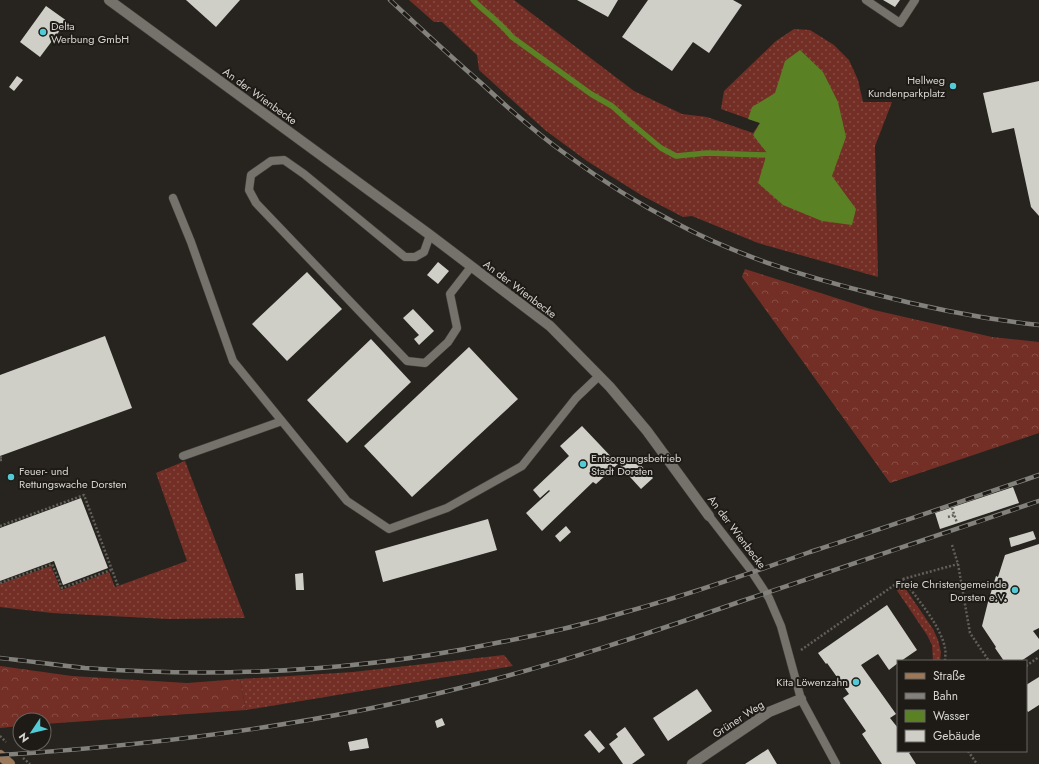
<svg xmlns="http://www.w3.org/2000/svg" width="1039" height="764" font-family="Jost,sans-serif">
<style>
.grass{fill:url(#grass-dots)}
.forest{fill:url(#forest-crowns)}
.water{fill:#5a8224}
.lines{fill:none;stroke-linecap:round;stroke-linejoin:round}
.stream{stroke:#5a8224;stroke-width:5.5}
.building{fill:#cfcfc8}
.lane-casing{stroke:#43413d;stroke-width:9}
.street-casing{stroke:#43413d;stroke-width:11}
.secondary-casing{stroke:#43413d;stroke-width:11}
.path{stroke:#625f5a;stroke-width:2.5;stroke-dasharray:2 2;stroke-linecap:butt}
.lane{stroke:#75716b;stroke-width:8}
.street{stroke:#75716b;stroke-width:10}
.secondary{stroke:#9c7859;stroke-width:10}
.rail-casing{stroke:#83817c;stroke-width:4.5}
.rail{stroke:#1e1b16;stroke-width:3;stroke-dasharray:9;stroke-linecap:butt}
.poi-dot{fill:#52cbd7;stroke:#1e1b16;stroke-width:1.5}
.labels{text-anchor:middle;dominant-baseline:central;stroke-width:4;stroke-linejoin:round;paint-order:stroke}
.poi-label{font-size:11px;fill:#d6d4d0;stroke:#1e1b16;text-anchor:start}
.street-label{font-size:11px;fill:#d6d4d0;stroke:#1e1b16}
</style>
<defs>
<pattern id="grass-dots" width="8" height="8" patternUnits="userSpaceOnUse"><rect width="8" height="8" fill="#732f25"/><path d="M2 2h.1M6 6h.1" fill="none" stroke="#864c44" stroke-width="1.8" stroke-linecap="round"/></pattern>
<pattern id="forest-crowns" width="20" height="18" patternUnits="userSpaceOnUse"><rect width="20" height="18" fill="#732f25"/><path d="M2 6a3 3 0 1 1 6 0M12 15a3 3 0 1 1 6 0" fill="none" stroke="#864c44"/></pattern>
</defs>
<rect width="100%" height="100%" fill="#27241f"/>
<path class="grass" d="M409,0H514L634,91L682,114L707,117L753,133L760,123L721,109L724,91L776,41L794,29L810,30L834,45L849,60L858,80L863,102H892L875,146L878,277L758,243L692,216L683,217L641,195L587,161L545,130L479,70L477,55L442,22H434Z
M185,461L245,618L168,619L52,613L0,607V584L51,566L61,590L109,572L115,587L187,561L156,473Z
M903,585L933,629L938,640L941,652L940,661H933L932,645L927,635L896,589Z
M504,655L513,666L246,710L240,679L353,672Z"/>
<path class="forest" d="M745,269L874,310L992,337L1039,342V433L890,483L742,277Z
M0,666L72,676L187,683L240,679L246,710L44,724V720H20V726L0,728Z"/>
<path class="water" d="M800,50L823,72L838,102L846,137L832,176L856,209L852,225L822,221L783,205L758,183L767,153L753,135L760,123L748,119L752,107L775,93L785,61Z"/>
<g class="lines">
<path class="stream" d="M473,0C486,13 501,23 512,37L591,94L612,106L631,123L661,148L676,156L707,153L767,155"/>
</g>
<path class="building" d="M186,0H240L216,27Z
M577,0H618L608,17Z
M648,0H733L742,5L709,53L693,42L672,71L622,37Z
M883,0H900L895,7Z
M46,6L67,21L40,57L20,42Z
M17,76L23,80L14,91L9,87Z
M1039,81V216L1031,207L1014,128L992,133L983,93Z
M438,262L449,271L438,284L427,275Z
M307,272L342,309L287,361L252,324Z
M413,309L434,331L419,345L414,339L419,335L403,318Z
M105,336L132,408L0,456V375Z
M371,339L411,382L347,443L307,400Z
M469,347L518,399L412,497L364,446Z
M582,426L618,464L596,484L593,482L542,531L526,513L550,491L549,490L540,498L533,490L569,456L560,446Z
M631,455L653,478L641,489L620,466Z
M1013,487L1019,503L940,529L935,513Z
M81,498L108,568L63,585L54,561L0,581V528Z
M488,519L497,550L383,582L375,551Z
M566,526L571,532L560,542L555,536Z
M1033,531L1036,539L1011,547L1009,538Z
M1039,544V628L1033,631L1039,639V649L1021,661H1004L995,648L996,647L982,626L988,602L996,576L998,577L1005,555Z
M303,573L304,590H296L295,574Z
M887,605L917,650L901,661H898V663L889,670L878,654L861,665L896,714L890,718L898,728V751H913L909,753L916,764H882L862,734L866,731L843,698L849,694L827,663L826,664L818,653Z
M1039,677V705L1028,712L1026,709V685Z
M697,689L712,711L668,741L653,718Z
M442,718L445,725L437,728L435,721Z
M625,727L645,755L632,764H623L609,744L618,737L616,734Z
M590,730L605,748L599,753L584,735Z
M367,738L369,748L350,751L348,742Z
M768,749L777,764H745Z"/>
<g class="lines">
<defs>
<path id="lane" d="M866,0L900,23L915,0
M173,198L191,242L233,361L347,501L389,529L447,508L522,466L576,398L599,376
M430,235L424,252L415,257H405L304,174L284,160L271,161L251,175L249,190L256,203L407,361L425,363L448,342L457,328L450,294L471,267
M183,456L282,421
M709,516L750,569L769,598L781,626L801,699L836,764"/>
<path id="street" d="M109,0L430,235L550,326L610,387L647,431L709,516
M692,764L769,712L801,699"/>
<path id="secondary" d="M0,755L10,764"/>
</defs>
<use href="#lane" class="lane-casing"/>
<use href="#street" class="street-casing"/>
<use href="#secondary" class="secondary-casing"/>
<path class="path" d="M0,460H2L0,456
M952,508L957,523
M948,517L954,515
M0,526L84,495L118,586
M952,545L958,564L970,633L989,661
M903,579C917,599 940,624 945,648C946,652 945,657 945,661
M0,583L52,564L62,588L111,570
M801,650L903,579L958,564
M1026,666L1039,657
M0,736L6,742
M968,751L977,764
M23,758L30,764"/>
<use href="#lane" class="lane"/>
<use href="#street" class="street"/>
<use href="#secondary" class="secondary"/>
<defs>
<path id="rail" d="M390,0C420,28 450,56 481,83C508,108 536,133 567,155C601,180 637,203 674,222C737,256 806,277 874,294C928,308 983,319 1039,325
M0,658C28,661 57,665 85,668C219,678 359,671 491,644C535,636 579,626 622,613C685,596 748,574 810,552C887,527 963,501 1039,475
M0,755C156,745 312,726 464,687C558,664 650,633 742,601C841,568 940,535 1039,501"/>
</defs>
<use href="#rail" class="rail-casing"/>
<use href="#rail" class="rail"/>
</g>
<g class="poi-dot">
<circle cx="43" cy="32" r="4"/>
<circle cx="953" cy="86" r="4"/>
<circle cx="583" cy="464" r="4"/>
<circle cx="11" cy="477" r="4"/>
<circle cx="1015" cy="590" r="4"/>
<circle cx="856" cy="682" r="4"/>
</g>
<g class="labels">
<g class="poi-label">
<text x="51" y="26">Delta<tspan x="51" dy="13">Werbung GmbH</tspan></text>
<text x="945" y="80" text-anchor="end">Hellweg<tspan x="945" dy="13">Kundenparkplatz</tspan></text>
<text x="591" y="458">Entsorgungsbetrieb<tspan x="591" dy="13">Stadt Dorsten</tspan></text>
<text x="19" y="471">Feuer- und<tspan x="19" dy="13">Rettungswache Dorsten</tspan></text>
<text x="1007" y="584" text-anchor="end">Freie Christengemeinde<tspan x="1007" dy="13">Dorsten e.V.</tspan></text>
<text x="848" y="682" text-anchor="end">Kita Löwenzahn</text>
</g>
<g class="street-label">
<text transform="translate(260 96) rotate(36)">An der Wienbecke</text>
<text transform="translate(520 289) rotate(37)">An der Wienbecke</text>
<text transform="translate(737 532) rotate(53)">An der Wienbecke</text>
<text transform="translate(738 719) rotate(-33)">Grüner Weg</text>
</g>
</g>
<rect x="897" y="660" width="130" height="92" fill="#1e1b16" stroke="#686560"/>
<rect x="905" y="673" width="20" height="6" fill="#9c7859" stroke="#686560"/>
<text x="933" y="680" font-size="12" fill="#d6d4d0">Straße</text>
<rect x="905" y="693" width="20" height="6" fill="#83817c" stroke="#686560"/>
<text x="933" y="700" font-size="12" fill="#d6d4d0">Bahn</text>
<rect x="905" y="710" width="20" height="12" fill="#5a8224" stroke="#686560"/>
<text x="933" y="720" font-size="12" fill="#d6d4d0">Wasser</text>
<rect x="905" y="730" width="20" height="12" fill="#cfcfc8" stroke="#686560"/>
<text x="933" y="740" font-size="12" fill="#d6d4d0">Gebäude</text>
<g transform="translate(32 732) rotate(235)"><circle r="19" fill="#1e1b16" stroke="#686560"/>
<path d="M0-3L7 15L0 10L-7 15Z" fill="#52cbd7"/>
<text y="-6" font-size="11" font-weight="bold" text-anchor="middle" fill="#d6d4d0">N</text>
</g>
</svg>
